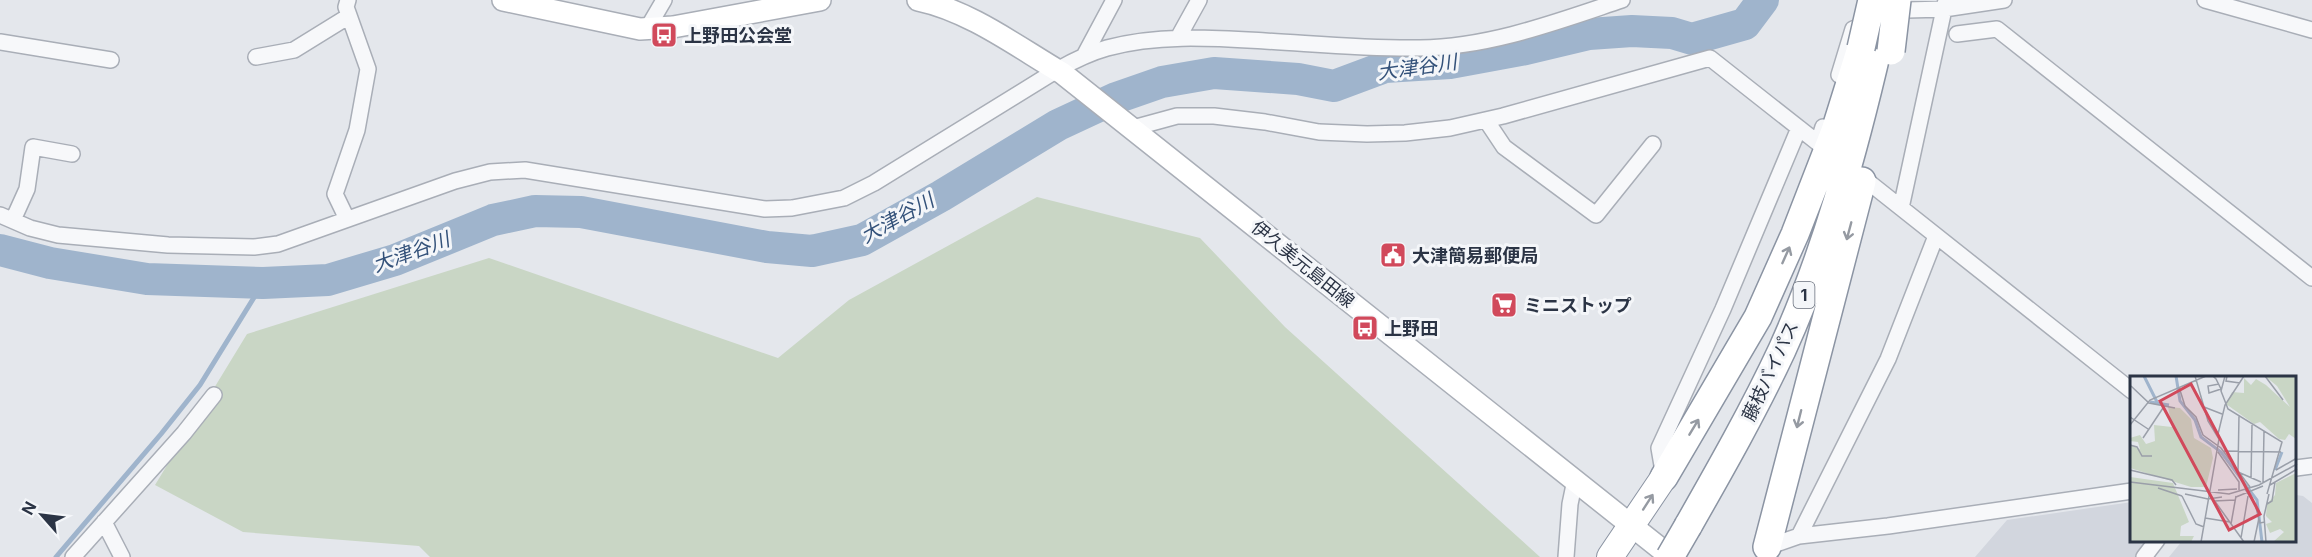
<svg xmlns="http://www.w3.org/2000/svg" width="2312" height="557" font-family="Inter,'Noto Sans JP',sans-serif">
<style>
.built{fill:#d2d6de}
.green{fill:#c9d6c5}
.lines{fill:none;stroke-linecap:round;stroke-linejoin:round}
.stream{stroke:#9fb4cc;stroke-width:5}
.river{stroke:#9fb4cc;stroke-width:32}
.minor-casing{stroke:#a9aeb7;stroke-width:18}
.secondary-casing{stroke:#a9aeb7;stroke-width:24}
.trunk-casing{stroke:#8b94a3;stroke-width:28}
.motorway-casing{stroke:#8b94a3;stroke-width:30}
.minor{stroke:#f7f8fa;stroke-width:15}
.secondary{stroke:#fff;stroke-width:21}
.trunk{stroke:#fff;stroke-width:26}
.motorway{stroke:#fff;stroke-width:27}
.motorway-bridge-casing{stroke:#8b94a3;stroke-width:30;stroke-linecap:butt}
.motorway-bridge{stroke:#fff;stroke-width:27}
.oneway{stroke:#959aa2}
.labels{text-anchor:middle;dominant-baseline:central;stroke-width:6;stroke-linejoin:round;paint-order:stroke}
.shield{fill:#f4f6f9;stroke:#676e7b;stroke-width:1.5}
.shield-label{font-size:16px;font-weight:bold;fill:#2b3445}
.poi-label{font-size:18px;font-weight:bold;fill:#2b3445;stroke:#f4f6f9;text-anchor:start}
.street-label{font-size:18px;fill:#2b3445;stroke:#f4f6f9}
.water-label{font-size:20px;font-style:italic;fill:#34527a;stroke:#f4f6f9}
.inset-river{fill:none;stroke:#9fb4cc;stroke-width:3}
.inset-road{fill:none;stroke:#9a9fa9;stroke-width:1.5}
.view{fill:#d1495b;fill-opacity:0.15;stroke:#d1495b;stroke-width:3}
.inset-edge{fill:none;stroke:#2b3445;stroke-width:3}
</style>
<rect width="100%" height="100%" fill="#e4e7ec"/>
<path class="built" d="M2296,495L2303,496L2312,503V557H2169L2182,541L2296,540Z
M2132,502V540L2148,541L2136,557H1975L2007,520Z"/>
<path class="green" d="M1037,197L1200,238L1285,327L1540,557H430L419,546L243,532L155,485L247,334L489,258L778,358L849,300Z"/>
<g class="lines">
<path class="stream" d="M56,557L161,434L200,385L263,283"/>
<path class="river" d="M0,250L50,263L147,279L263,283L328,280L395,260L493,220L535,211L581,212L767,247L812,251L862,240L941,196L1058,125L1116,98L1162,82L1214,73L1298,79L1334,86L1385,67L1450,63L1526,49L1589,34L1632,31L1672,33L1692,39L1745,24L1763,0"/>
<defs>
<path id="minor" d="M2205,0L2312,30
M1892,15L1907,10L1944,9L2004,0
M647,29L664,0
M1957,34L1997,29L2312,278
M1178,38L1199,0
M0,42L111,60
M1084,56L1114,0
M256,57L294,50L349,16
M1839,75L1853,29L1858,27
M1486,120L1504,147L1596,215L1653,144
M1133,128L1177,116H1214L1265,122L1319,132L1367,134L1405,133L1450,128L1503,116L1710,58L1818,143L1823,127
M1871,184L2132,391
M1901,208L1946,0
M0,215L30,228L58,235L168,245L254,247L278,244L455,181L490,172L525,170L765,209L792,208L844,198L874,183L1057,70C1073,61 1089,53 1107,48C1158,34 1213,38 1265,41C1317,44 1368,49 1420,48C1490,47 1556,22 1622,0
M347,219L335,194L357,130L368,69L346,7L348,0
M13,220L27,189L33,147L72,154
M2296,468L2312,466
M1664,477L1659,448L1723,309L1799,128
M104,522L122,557
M1799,536L1888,359L1936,236
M1767,547L1799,536L1888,526L2132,491
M73,557L184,433L214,395
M1566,557L1570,504L1575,480
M2144,557L2157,540"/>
<path id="secondary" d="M503,0L640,29L673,27L820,0
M918,0C970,11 1016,46 1062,73L1671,557"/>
<path id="trunk" d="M1610,557L1664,477"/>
<path id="motorway" d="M1664,477L1758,317L1795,234L1835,131L1861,48
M1688,526C1721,468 1754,410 1782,350C1826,253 1854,150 1878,47
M1767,547L1862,181"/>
</defs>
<use href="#minor" class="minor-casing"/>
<use href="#secondary" class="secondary-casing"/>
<use href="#trunk" class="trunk-casing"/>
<use href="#motorway" class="motorway-casing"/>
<use href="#minor" class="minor"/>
<use href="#secondary" class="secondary"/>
<use href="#trunk" class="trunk"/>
<use href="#motorway" class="motorway"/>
<defs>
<path id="motorway-bridge" d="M1861,48L1872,0
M1891,51L1897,0
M1670,557L1688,526"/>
</defs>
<use href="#motorway-bridge" class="motorway-bridge-casing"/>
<use href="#motorway-bridge" class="motorway-bridge"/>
</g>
<defs><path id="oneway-shaft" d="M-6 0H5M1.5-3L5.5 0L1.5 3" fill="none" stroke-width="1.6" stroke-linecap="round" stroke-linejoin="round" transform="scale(1.5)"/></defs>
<g class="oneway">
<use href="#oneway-shaft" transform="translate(1849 231) rotate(105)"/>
<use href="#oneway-shaft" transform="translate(1786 255) rotate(-66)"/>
<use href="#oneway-shaft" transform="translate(1799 419) rotate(104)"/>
<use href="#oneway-shaft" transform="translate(1694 427) rotate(-59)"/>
<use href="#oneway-shaft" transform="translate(1648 502) rotate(-57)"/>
</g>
<defs>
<symbol id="bus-square" viewBox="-11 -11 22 22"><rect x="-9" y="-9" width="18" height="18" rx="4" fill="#d1495b" stroke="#f4f6f9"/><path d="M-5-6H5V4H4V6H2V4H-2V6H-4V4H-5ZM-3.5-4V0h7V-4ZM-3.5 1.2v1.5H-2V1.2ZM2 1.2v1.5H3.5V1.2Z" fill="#fff"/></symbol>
<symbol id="civic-square" viewBox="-11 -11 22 22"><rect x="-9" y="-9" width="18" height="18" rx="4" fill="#d1495b" stroke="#f4f6f9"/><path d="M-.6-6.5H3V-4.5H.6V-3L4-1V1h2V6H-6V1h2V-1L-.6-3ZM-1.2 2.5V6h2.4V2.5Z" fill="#fff"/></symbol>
<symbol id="supermarket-square" viewBox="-11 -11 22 22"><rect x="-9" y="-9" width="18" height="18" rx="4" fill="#d1495b" stroke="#f4f6f9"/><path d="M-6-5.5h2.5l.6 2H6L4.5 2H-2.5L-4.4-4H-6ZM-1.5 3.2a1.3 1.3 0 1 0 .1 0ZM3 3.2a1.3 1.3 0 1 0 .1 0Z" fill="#fff"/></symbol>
</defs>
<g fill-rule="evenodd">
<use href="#bus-square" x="649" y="20" width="30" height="30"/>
<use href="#civic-square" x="1378" y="240" width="30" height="30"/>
<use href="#supermarket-square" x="1489" y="290" width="30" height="30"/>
<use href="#bus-square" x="1350" y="313" width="30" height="30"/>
</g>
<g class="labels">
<rect class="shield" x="1793.5" y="282" width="21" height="26" rx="4.5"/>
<g class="shield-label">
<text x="1804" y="295">1</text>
</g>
<g class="poi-label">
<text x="684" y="35">上野田公会堂</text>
<text x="1412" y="255">大津簡易郵便局</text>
<text x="1524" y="305">ミニストップ</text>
<text x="1384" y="328">上野田</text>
</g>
<g class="street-label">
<text transform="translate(1303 264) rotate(39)">伊久美元島田線</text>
<text transform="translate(1770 371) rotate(-65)">藤枝バイパス</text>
</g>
<g class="water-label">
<text transform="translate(1417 67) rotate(-8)">大津谷川</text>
<text transform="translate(897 218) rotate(-29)">大津谷川</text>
<text transform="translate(411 252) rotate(-20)">大津谷川</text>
</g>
</g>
<g transform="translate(2130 376)">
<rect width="166" height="166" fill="#e4e7ec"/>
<path d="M135,0H166V63L159,58L155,64L149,63L130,46L124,48L96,28L102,16L114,17V2L121,9L126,3L136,9L160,31L147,10ZM38,31L50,32L61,43L64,62L81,72L83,82L76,111H61L0,92V69L10,73L8,66L0,65V62L10,59L16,68L25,65L24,49L42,51ZM166,97V166H143L154,156L150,153L140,157L136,148L142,146L136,140L137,128L145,119L146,107ZM0,101L43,107L59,146L51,150L50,160H64L61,166H0Z" fill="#c9d6c5"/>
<path class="inset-river" d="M14,0L27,26M46,0L50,25L65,44L71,61L91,76L127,124L132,166M20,26L39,29M145,94L152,76"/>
<path class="inset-road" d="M65,0L78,45L89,63L71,166M83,0L86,3L91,13L79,17L78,10L89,8M95,0L91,15L98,33L152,66L137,118M97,0L96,5L110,7M135,0L153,24M1,10L19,27L45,32M49,11L55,30L66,41L73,59L91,72L120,111M74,31L92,38M109,39L108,96L131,106M0,41L18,53M0,49L20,24L76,0M88,58L95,29L114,0M13,62L35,29M0,69L7,71L12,80H22M94,75L151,76M88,76L109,106V114M0,94L42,104L46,109M146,94L167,82M121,103L122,49M0,106L99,118L129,109L167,88M133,106L134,55M140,109L167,93M28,112L52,120M115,113L125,128L130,147L135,146M88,114L107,113M55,118L78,123L92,121M52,120L66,148L74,151M106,121L133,110M84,124L114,166M84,125L105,124M137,128L142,125L145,106M75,142L100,146M101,148L106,120M111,162L118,120M124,166L129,142M136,166L134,140L139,118"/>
<path class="view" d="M61,8L130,138L99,154L30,25Z"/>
<rect width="166" height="166" class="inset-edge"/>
</g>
<g transform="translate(42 515) rotate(298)" stroke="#f4f6f9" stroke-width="4.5" paint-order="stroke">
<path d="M0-4.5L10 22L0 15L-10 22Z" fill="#2b3445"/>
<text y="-9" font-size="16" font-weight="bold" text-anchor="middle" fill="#2b3445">N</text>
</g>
</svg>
